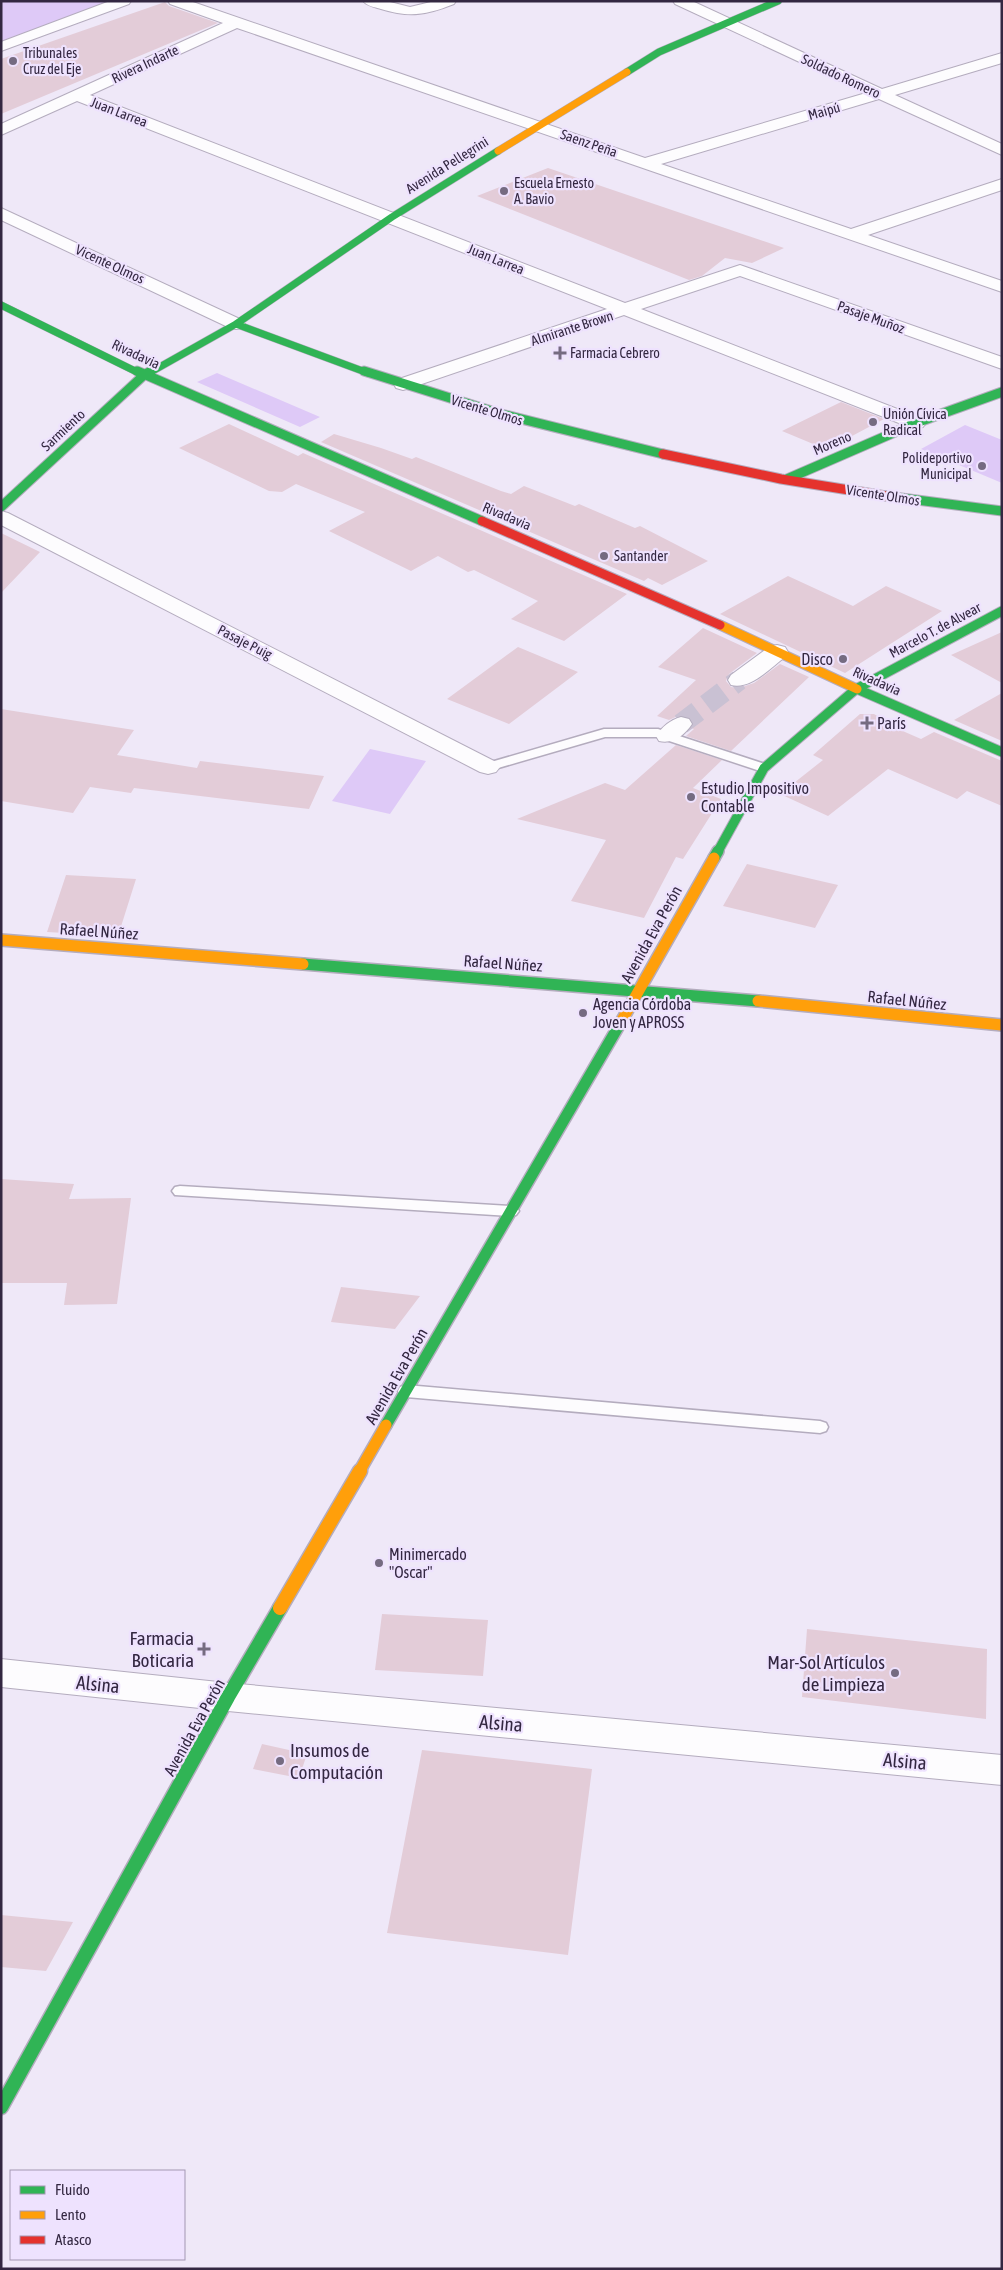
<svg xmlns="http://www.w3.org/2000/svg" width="1003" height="2270" font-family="'Asap Condensed',sans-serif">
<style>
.green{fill:#dec9f7}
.building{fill:#e3ccd8}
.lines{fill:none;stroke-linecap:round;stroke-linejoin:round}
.street-tunnel{stroke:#c9c1d3;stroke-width:21;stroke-dasharray:21 11;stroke-linecap:butt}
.lane-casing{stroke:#b4acbe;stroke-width:3}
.street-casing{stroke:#b4acbe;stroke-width:2}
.fast-far3-casing{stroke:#b4acbe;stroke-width:8}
.fast-far2-casing{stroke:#b4acbe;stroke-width:11}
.fast-far1-casing{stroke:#b4acbe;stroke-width:14}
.fast-casing{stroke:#b4acbe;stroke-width:17}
.slow-far3-casing{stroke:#b4acbe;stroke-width:8}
.slow-far2-casing{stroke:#b4acbe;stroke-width:11}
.slow-far1-casing{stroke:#b4acbe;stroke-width:14}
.slow-casing{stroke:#b4acbe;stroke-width:17}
.jam-casing{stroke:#b4acbe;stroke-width:11}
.lane{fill:#fdfcfe;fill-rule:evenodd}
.street{fill:#fdfcfe;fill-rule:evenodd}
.fast-far3{stroke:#30b455;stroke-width:7}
.fast-far2{stroke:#30b455;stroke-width:9}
.fast-far1{stroke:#30b455;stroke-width:11}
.fast{stroke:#30b455;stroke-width:14}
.slow-far3{stroke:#ff9f0a;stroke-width:7}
.slow-far2{stroke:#ff9f0a;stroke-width:9}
.slow-far1{stroke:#ff9f0a;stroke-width:11}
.slow{stroke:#ff9f0a;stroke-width:14}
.jam{stroke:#e5322d;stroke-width:9}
.poi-dot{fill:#756b81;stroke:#eee2fe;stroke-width:2}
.labels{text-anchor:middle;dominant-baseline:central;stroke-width:4.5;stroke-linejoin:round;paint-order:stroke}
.far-poi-label{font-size:14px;fill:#332741;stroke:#eee2fe;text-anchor:start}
.far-street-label{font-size:14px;fill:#332741;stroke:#eee2fe}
.poi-label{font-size:16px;fill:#332741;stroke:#eee2fe;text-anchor:start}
.street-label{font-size:16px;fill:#332741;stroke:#eee2fe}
.near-poi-label{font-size:19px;fill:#332741;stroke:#eee2fe;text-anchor:end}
.near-street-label{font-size:19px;fill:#332741;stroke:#eee2fe}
</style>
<rect width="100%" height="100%" fill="#efe8f8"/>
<path class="green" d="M1,1H124L1,47Z
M217,373L320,417L300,427L197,382Z
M965,425L1002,440V483L921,449Z
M370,749L426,761L390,814L332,801Z"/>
<path class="building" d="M165,2L169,6L218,23L1,114V59Z
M548,168L784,248L752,263L725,258L702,276L689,280L477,196Z
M841,402L884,419L852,436L818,446L782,431Z
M229,424L298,456L303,453L627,594L564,641L511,619L538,601L474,570L468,572L438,556L411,571L329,531L365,512L296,484L282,492L269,491L179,448Z
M334,434L381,448L412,459L416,457L501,491L511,494L524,486L575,506L579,504L635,528L640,526L708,561L662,585L648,578L644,581L321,442Z
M1,533L40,552L1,593Z
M788,576L853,606L886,586L942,611L845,673L720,614Z
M703,628L757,653L729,674L726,681L731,687L739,688L754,683L780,664L809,677L731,751L686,736L694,729L691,728L694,723L689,717L680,715L669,720L657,716L696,680L658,667Z
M1002,632V683L951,655Z
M518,647L578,672L509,724L447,699Z
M1002,693V741L954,720Z
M1,709L134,730L117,755L197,768L200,761L324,776L309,809L134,788L131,793L90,787L73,813L1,801Z
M860,714H874L905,732L921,739L934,732L1002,761V806L967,791L957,799L888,769L828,816L780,794L823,760L813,755Z
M676,745L722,760L693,788L721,799L683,859L676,857L644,918L571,901L606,840L517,819L605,783L625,790Z
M747,864L838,885L815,928L723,906Z
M66,875L136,879L118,936L47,932Z
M1,1179L74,1184L69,1199L131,1198L117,1304L64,1305L67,1283H1Z
M341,1287L420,1296L395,1329L331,1322Z
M382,1614L488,1620L483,1676L375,1670Z
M807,1629L987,1649L986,1719L802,1697Z
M262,1744L307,1754L299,1778L253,1769Z
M422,1750L592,1769L568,1955L387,1933Z
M1,1915L73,1922L46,1971L1,1967Z"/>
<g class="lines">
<path class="street-tunnel" d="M681,724L739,680"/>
<defs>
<path id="lane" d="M604,729H658L768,765L770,768L764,772L760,771L657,737H605L488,771L482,767L484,764Z
M180,1186L511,1206L516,1207L519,1211L516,1215L511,1216L175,1195L172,1191L175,1187Z
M406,1385L820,1421L826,1423L828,1427L826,1431L820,1433L406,1397L400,1395L398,1391L400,1387Z"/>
<path id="street" d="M110,1H131L129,4L1,51V42Z
M168,1H190L645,158L866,93L675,4L673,1H692L882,89L1002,53V63L895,95L1002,144V155L879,99L661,164L851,229L1002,179V190L868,235L1002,281V292L237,28L90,95L625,303L740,265L1002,357V369L740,276L641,309L923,419L926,423L923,427L916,429L909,427L624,315L410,388L403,390L396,388L394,384L396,380L607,309L77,101L1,135V124L223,23L170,4Z
M363,1H386L410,7L435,1H456L454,4C426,15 410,18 381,9C374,7 367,6 363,1Z
M1,208L242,320L245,324L242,328L236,329L230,328L1,220Z
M1,511L8,513L496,762L500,767L496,772L488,774L480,772L1,525Z
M777,645L785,647L788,652L785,657C770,668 751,690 731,685L728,680L731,675L769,647Z
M681,717L689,719L692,724C684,736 673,744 659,741L656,736C662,727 670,720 681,717Z
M1,1659L228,1683L1002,1755V1785L228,1711L1,1687Z"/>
<path id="fast-far3" d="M627,72L659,52L778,1
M1,305L139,373
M236,324L368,373
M149,373L236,324L392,217L498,151"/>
<path id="fast-far2" d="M137,371L482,521
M364,371L501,414L663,454
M787,479L916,423L1002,392
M886,496L1002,511
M1,507L144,375L151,371
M857,689L1002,752
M717,853L764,768L856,689L1002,611"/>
<path id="fast-far1" d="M714,858L718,851
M303,964L758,1001
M386,1425L621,1022"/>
<path id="fast" d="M1,2107L228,1697L280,1608"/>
<path id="slow-far3" d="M498,151L627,72"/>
<path id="slow-far2" d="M720,625L857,689"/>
<path id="slow-far1" d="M1,940L303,964
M758,1001L1002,1025
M621,1022L714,858
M359,1472L386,1425"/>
<path id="slow" d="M280,1608L360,1471"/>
<path id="jam" d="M663,454L781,479L886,496
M482,521L720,625"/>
</defs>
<use href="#lane" class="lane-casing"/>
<use href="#street" class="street-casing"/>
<use href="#fast-far3" class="fast-far3-casing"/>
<use href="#fast-far2" class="fast-far2-casing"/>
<use href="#fast-far1" class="fast-far1-casing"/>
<use href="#fast" class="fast-casing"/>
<use href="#slow-far3" class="slow-far3-casing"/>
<use href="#slow-far2" class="slow-far2-casing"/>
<use href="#slow-far1" class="slow-far1-casing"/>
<use href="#slow" class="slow-casing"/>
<use href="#jam" class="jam-casing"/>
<use href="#lane" class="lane"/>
<use href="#street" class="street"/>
<use href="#fast-far3" class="fast-far3"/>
<use href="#fast-far2" class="fast-far2"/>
<use href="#fast-far1" class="fast-far1"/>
<use href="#fast" class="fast"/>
<use href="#slow-far3" class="slow-far3"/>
<use href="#slow-far2" class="slow-far2"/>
<use href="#slow-far1" class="slow-far1"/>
<use href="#slow" class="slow"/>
<use href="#jam" class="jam"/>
</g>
<g class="poi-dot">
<circle cx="13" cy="61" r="5"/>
<circle cx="504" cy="191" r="5"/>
<path d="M557.5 345.5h5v5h5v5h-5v5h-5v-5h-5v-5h5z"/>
<circle cx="873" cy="422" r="5"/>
<circle cx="982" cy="466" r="5"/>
<circle cx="604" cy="556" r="5"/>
<circle cx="843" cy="659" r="5"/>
<path d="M864.5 715.5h5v5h5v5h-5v5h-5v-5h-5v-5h5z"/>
<circle cx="691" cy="797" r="5"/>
<circle cx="583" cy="1013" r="5"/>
<circle cx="379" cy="1563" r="5"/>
<path d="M201.5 1641.5h5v5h5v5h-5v5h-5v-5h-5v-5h5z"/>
<circle cx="895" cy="1673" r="5"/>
<circle cx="280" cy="1761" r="5"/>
</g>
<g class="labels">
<g class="far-poi-label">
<text x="23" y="53">Tribunales<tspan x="23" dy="16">Cruz del Eje</tspan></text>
<text x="514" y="183">Escuela Ernesto<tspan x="514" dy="16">A. Bavio</tspan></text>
<text x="570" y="353">Farmacia Cebrero</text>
<text x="883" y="414">Unión Cívica<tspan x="883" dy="16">Radical</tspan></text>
<text x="972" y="458" text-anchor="end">Polideportivo<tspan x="972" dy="16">Municipal</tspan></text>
<text x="614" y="556">Santander</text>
</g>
<g class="far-street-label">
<text transform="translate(145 64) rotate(-25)">Rivera Indarte</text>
<text transform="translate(841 76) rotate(25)">Soldado Romero</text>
<text transform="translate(824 111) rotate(-16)">Maipú</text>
<text transform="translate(119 112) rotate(21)">Juan Larrea</text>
<text transform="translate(589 143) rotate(19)">Saenz Peña</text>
<text transform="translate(447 165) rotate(-32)">Avenida Pellegrini</text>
<text transform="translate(496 259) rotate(22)">Juan Larrea</text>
<text transform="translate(110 264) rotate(25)">Vicente Olmos</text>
<text transform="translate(871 317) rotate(20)">Pasaje Muñoz</text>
<text transform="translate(572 328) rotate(-18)">Almirante Brown</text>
<text transform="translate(136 354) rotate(25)">Rivadavia</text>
<text transform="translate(487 410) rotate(17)">Vicente Olmos</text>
<text transform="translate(63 430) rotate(-43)">Sarmiento</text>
<text transform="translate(832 443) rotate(-23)">Moreno</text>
<text transform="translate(883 495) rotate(9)">Vicente Olmos</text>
<text transform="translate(507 516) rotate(23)">Rivadavia</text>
<text transform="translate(935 630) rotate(-28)">Marcelo T. de Alvear</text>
<text transform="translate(245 642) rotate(27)">Pasaje Puig</text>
<text transform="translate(877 681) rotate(24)">Rivadavia</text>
</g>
<g class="poi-label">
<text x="833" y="659" text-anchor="end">Disco</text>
<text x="877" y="723">París</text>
<text x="701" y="788">Estudio Impositivo<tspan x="701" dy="18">Contable</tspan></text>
<text x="593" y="1004">Agencia Córdoba<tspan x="593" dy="18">Joven y APROSS</tspan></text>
<text x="389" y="1554">Minimercado<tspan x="389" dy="18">"Oscar"</tspan></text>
</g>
<g class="street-label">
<text transform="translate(99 931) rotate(4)">Rafael Núñez</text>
<text transform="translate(651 934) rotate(-61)">Avenida Eva Perón</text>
<text transform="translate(503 963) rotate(4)">Rafael Núñez</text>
<text transform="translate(907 1000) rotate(6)">Rafael Núñez</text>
<text transform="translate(396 1376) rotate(-60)">Avenida Eva Perón</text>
<text transform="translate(194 1727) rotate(-61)">Avenida Eva Perón</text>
</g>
<g class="near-poi-label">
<text x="194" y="1638">Farmacia<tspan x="194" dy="22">Boticaria</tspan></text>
<text x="885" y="1662">Mar-Sol Artículos<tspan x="885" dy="22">de Limpieza</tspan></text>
<text x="290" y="1750" text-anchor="start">Insumos de<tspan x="290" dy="22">Computación</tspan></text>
</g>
<g class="near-street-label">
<text transform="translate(98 1684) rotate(6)">Alsina</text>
<text transform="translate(501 1723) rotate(5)">Alsina</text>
<text transform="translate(905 1761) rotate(5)">Alsina</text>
</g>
</g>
<rect width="1003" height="2270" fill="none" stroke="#332741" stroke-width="5"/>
<rect x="10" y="2170" width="175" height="90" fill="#eee2fe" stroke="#a397b2"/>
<rect x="20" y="2186" width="25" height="8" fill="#30b455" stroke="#a397b2"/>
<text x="55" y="2195" font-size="15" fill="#332741">Fluido</text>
<rect x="20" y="2211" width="25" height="8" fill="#ff9f0a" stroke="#a397b2"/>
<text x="55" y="2220" font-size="15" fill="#332741">Lento</text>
<rect x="20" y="2236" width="25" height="8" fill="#e5322d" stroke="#a397b2"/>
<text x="55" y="2245" font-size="15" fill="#332741">Atasco</text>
</svg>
